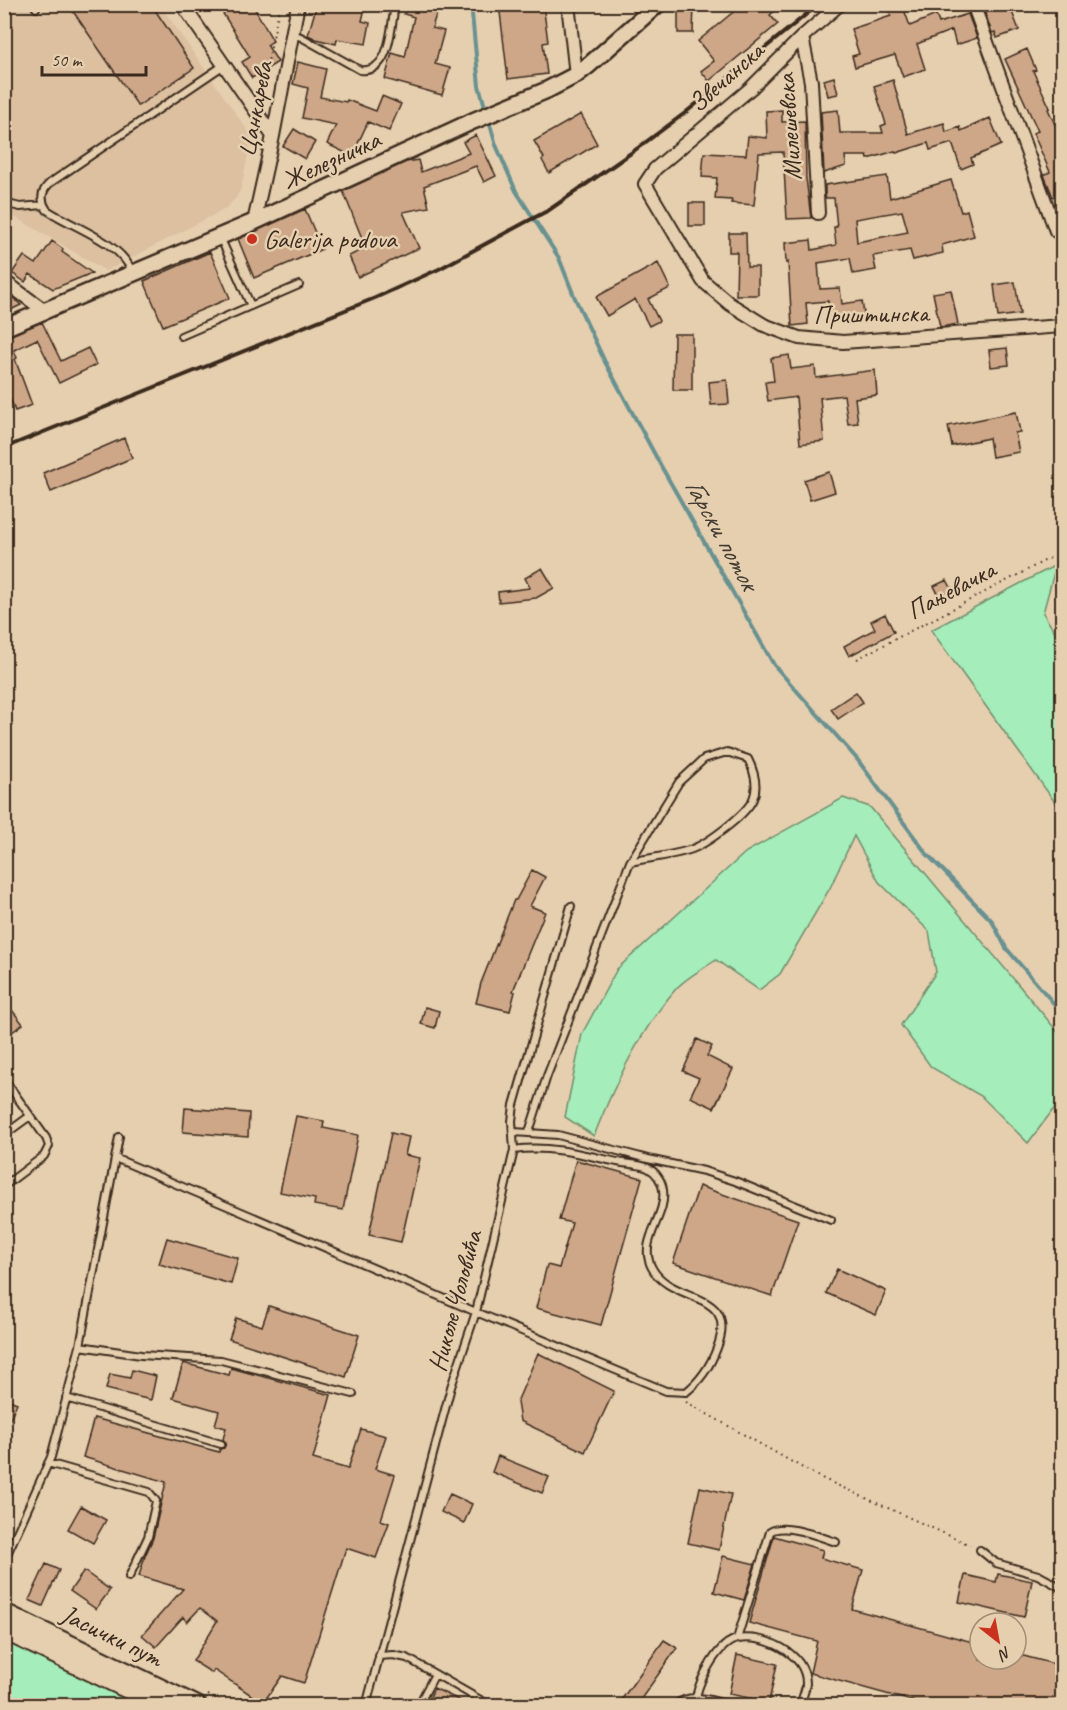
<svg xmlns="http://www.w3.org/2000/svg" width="1067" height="1710" font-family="Caveat,sans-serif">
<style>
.built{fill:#dcc0a0}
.green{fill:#a5edba;stroke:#708c6c;stroke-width:1.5}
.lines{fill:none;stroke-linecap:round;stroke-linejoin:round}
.stream{stroke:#679190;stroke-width:4}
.building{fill:#cea788;stroke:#3b2a1e;stroke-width:1.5;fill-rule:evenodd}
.service-casing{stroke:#3b2a1e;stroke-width:10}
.minor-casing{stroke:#3b2a1e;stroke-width:16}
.tertiary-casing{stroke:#3b2a1e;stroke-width:20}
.secondary-casing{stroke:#3b2a1e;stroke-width:22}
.path{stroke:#3b2a1e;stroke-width:2;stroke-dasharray:1.5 4.5;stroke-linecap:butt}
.service{stroke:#e6cfaf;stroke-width:6}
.minor{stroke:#e6cfaf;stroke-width:12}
.tertiary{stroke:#e6cfaf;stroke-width:15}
.secondary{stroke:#e6cfaf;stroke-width:18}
.rail{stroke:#3b2a1e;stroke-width:4}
.poi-dot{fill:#c8321e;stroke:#e6cfaf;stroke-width:2}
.labels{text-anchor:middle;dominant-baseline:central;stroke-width:5;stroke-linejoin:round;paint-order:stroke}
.street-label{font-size:26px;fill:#3b2a1e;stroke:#e6cfaf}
.poi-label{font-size:26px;fill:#3b2a1e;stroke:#e6cfaf;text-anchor:start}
.water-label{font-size:27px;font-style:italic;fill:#423b31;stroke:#e6cfaf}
</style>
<rect width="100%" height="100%" fill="#e6cfaf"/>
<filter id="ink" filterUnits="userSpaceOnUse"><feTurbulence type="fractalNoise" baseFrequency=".0167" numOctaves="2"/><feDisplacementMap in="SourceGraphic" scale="12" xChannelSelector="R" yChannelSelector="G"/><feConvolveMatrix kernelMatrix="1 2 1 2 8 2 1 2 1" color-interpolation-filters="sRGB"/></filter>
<g filter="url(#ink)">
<path class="built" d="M5,5H160L248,131L251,140L241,188L236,198L225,209L106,271L5,211Z"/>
<path class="green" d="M1056,565L1043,613L1062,644V812L931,630Z
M843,798L870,807L1062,1037V1098L1028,1143L981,1096L931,1067L901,1025L936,972L929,931L879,882L854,836L830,888L780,974L759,990L716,960C703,969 685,978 675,990C639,1032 614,1085 594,1136L565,1117L582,1034L617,969L746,852Z
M5,1630L164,1705H5Z"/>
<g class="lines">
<path class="stream" d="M471,4L479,86L486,110
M488,118L496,145L516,191L559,258L574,296L605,362L661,466L774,665L857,759L926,853L992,921L1006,948L1062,1013"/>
</g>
<path class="building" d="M68,4H151L194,68L138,106Z
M217,4H252L273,41L267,45L278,62L252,78L242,62L250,57Z
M317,4H345L365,8L362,21L370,23L366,44L337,39L336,44L316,39L308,35Z
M407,4H439L432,28L444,31L435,64L450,68L442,95L385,79L392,53L405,57L414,17L404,14Z
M499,4H543L548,42L543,43L547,74L508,79Z
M678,4H694L693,33H678Z
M743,4H782L770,15L778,24L709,81L701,71L714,61L698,41Z
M886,4H902L910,26L936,15L939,23L968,14L977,38L956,45L952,30L917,44L925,69L903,77L895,55L855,67L852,56L859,54L851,29L891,16Z
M982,4H1009L1019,30L997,38L995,32L992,33Z
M1027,49L1036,70L1033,71L1050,108L1048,109L1058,131L1062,129V192L1053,197L1044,175L1050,172L1033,133L1038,131L1005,59Z
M298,62L326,69L320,97L346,102L347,100L376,111L382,96L401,104L389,131L368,122L352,156L327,144L336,125L302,118L308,88L293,84Z
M834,77L838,94L828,96L824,80Z
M893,80L908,134L944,123L946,132L960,127L961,131L990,118L1001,145L971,158L973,164L961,169L952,143L930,150L928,143L896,153L895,151L868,159L867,156H845L846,166L824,173L821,112L838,110L840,133H883L881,126L886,124L874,86Z
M782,110V122L805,121L806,178L811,218L787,219L783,152L759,153L754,205L731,203L732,200L715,199L717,178L702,177L704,153L746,155L748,136L767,138L766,111Z
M581,114L597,144L549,173L542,160L544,158L534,141Z
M294,129L315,142L305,159L283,146Z
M476,135L496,176L484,182L476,166L424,186L429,207L403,212L419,248L358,277L349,256L366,248L343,191L406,162L418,160L421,172L469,153L463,142Z
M887,176L890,198L951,180L961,212L967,210L974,236L942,245L943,253L913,260L910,250L873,256L876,270L864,272L853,274L850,258L818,263L820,289L840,288L842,304L862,301L865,320L848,323L847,316L829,317L828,301L806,303L808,324L792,326L788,262L786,263L785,243L811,240L812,250L836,245L834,227H837L834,198H825V185ZM902,211L908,232L857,242L855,219Z
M689,203H705V226H689Z
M305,209L322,249L254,278L238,239Z
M729,233H746L747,267H758V295H736L737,252H729Z
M52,241L63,249L62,252L92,273L53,289L30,274L25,282L12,273L24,256L36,264Z
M210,252L230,298L163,326L144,281Z
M658,263L670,288L648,299L659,321L649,326L635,299L607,316L596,297Z
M1015,282L1020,314L998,317L994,285Z
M951,290L958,324L940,327L933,293Z
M11,296L21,305L4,313V299Z
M42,322L61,361L88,348L96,365L59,383L37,339L14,350L17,358L15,359L32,405L15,411L10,398L4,400V338Z
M674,334H692V390H673Z
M1007,348L1009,365L991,367L989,350Z
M789,355L791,369L815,366L816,378L875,370L877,395L855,398L858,423L848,424L844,395L820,398L824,441L800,444L796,397L768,401L765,382L774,381L771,358Z
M727,380L729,404L711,405L709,382Z
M1016,412L1020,432L1015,433L1019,452L992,457L989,438L952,446L948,426Z
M124,438L132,458L51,492L43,473Z
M829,472L835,492L810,500L804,480Z
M542,568L554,588L536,598L499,602L498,592L530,588L525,578Z
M947,580L954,593L941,599L934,586Z
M885,614L894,632L849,656L844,646L875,629L871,621Z
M856,692L863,702L838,719L831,709Z
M532,870L545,877L530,906L545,912L513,991L515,992L510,1011L476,1003L481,983L514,900H516Z
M4,1000L23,1024L4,1038Z
M425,1007L439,1011L435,1028L421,1024Z
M697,1039L712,1046L707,1056L733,1069L714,1108L690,1097L699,1078L683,1071Z
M185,1108L249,1113L248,1137L183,1132Z
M296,1116L324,1121L323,1128L358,1135L343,1210L314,1205L315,1199L280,1192Z
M391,1133L409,1137L405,1155L420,1158L401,1242L369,1235Z
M576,1160L642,1178L601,1325L536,1308L547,1265L559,1268L572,1223L559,1220Z
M699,1186L798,1220L772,1296L673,1263Z
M167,1238L238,1258L231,1284L159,1264Z
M837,1269L886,1291L876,1315L826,1293Z
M269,1306L359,1335L346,1377L229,1339L236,1318L262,1326Z
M538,1353L614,1391L585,1452L520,1421L517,1402Z
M183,1363L229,1375L231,1368L331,1395L313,1459L348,1469L361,1429L386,1436L375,1469L395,1475L381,1520L389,1523L376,1558L346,1548L304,1683L282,1676L263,1703L214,1670L212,1673L193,1661L217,1621L200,1608L187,1622L183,1617L156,1647L142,1635L183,1589L139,1576L145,1556L153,1538L166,1482L83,1457L94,1418L219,1452L220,1449L224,1448L226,1443L223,1439L226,1428L215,1425L219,1411L173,1398Z
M132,1370L156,1376L151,1400L106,1389L110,1374L130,1378Z
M4,1398L17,1403L4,1432Z
M498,1456L549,1477L542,1493L492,1472Z
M700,1487L731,1494L719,1550L688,1543Z
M450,1494L472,1504L464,1523L441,1512Z
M81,1506L106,1520L93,1543L68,1529Z
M774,1536L823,1550L821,1558L863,1570L852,1609L980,1644V1659H1016V1654L1062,1666V1706H930L810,1673L817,1641L749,1623Z
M723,1556L755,1564L744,1600L714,1592Z
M46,1564L59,1570L43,1606L29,1600Z
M84,1571L110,1590L96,1609L70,1591Z
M998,1574L1032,1581L1024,1617L959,1602L965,1575L996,1582Z
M664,1640L677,1648L636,1706H617Z
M737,1655L777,1664L769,1702L729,1694Z
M434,1688L471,1706H426Z"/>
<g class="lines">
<defs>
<path id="service" d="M34,4L36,8
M292,34L301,37L360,70C391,74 391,26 395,4
M4,203L20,207L44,205
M220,237L251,306
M133,273C120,241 74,228 47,210C40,200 41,191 50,183L224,65
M181,336L299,285
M4,1079L46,1138L49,1146L44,1156L4,1186
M514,1132L558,1135L648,1159L704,1171L735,1181L831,1220
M529,1132L547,1076L630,862L679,782L704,759L727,752L748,759C754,771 759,785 753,799C746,815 706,845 689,850C670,856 649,858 630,862
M4,1135L30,1116
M115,1158L476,1312L666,1391L686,1392C700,1381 711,1364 717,1348C740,1289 671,1304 652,1268C637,1241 667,1217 663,1190C662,1181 656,1172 648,1168C639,1164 627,1164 617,1162C582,1154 549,1145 514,1150
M80,1346L141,1355L221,1360L353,1394
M66,1398L221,1444
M48,1463L149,1492L156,1501L148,1537L129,1577
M980,1550L996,1563L1038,1575L1062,1588
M4,1561L51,1457L80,1346L119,1137
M737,1639L770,1532C783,1522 820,1537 836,1542
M379,1656L393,1655L407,1658L491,1706
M696,1697C700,1679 718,1642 738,1639C764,1634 806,1653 806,1683C806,1690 802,1698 800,1706
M366,1706L451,1387L476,1312L514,1150L512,1121L514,1105L571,906
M418,1706L435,1674
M674,1706C691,1691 713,1701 733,1706"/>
<path id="minor" d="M182,4L273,136
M568,4L576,75
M840,4L802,37L751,88L655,169L645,184L703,281L730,304L764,325L799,338L843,342L1062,326
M973,4L1056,231
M802,37L811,82L818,213
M254,222L273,136L298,4
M4,281L45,311"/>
<path id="tertiary" d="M4,328L254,222L473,121L547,90L576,75L589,65L658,4"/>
<path id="secondary" d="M4,1613L197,1706
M4,1630L164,1706"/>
</defs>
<use href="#service" class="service-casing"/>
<use href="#minor" class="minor-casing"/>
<use href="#tertiary" class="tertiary-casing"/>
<use href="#secondary" class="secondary-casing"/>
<path class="path" d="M261,95L280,4
M857,659L1050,558L1062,553
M686,1402L817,1476L970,1545
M208,1695L230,1706"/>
<use href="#service" class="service"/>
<use href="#minor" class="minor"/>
<use href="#tertiary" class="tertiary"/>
<use href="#secondary" class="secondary"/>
<path class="rail" d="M4,448L375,298L439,269L526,222L549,210L631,153L685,113L819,4"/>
</g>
</g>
<circle class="poi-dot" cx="252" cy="239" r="6"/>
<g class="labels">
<g class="street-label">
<text transform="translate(726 77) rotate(-42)">Звечанска</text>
<text transform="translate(255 109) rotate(-79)">Цанкарева</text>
<text transform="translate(789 127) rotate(-94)">Милешевска</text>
<text transform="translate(331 160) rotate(-25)">Железничка</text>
<text transform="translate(871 314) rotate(-1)">Приштинска</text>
<text transform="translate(951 590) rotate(-28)">Пањевачка</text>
<text transform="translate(455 1301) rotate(-75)">Николе Чоловића</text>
<text transform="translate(112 1636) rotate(26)">Јасички пут</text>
</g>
<g class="poi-label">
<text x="264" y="239">Galerija podova</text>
</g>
<g class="water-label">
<text transform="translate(722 534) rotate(61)">Гарски поток</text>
</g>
</g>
<rect width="1067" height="1710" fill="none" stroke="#e6cfaf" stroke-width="24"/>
<rect x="12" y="12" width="1043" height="1686" fill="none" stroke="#3b2a1e" stroke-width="2" filter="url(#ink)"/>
<g transform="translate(998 1641) rotate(149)"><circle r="28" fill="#e6cfaf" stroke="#a28d75" stroke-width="1.5"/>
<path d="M0-4.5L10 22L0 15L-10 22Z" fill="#c8321e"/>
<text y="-9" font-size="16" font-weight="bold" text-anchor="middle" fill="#3b2a1e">N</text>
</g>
<path d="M42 66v9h104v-9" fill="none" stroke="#3b2a1e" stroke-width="3"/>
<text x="51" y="66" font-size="18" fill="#3b2a1e" stroke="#e6cfaf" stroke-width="4.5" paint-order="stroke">50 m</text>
</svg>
